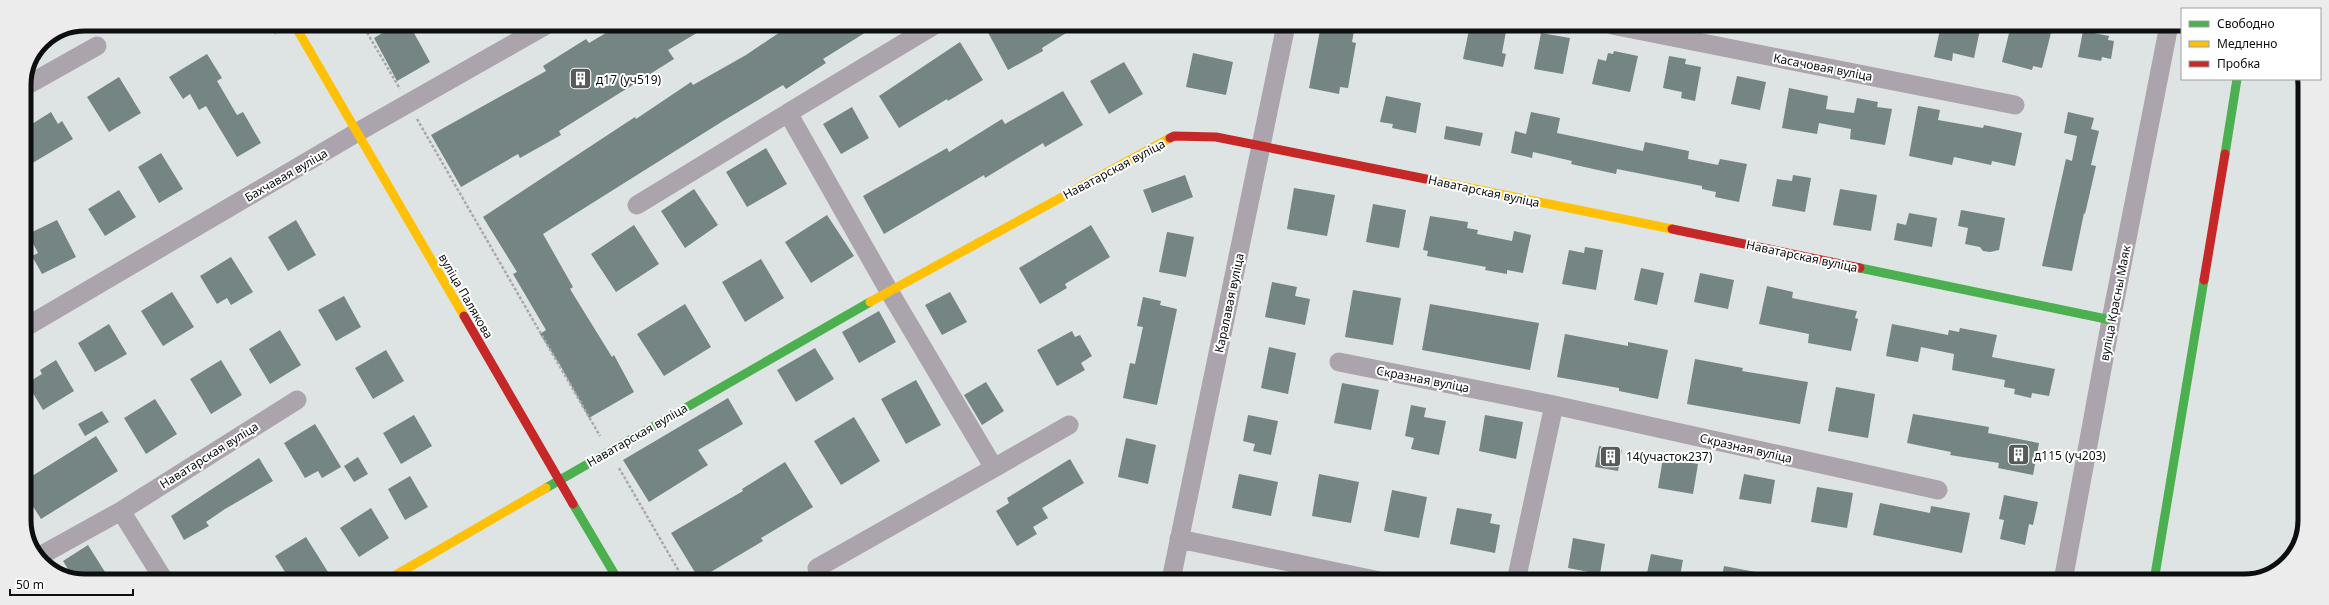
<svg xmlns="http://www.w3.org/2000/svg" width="2329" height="605" font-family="'Noto Sans',sans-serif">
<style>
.building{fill:#748584}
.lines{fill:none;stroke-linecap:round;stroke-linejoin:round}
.path{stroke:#aba8ad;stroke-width:2.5;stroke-dasharray:3 2;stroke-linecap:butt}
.street{stroke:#aca4ac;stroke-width:19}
.fast{stroke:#4caf50;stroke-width:9}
.slow{stroke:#ffc107;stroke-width:9}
.jam{stroke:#c62828;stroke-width:9}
.labels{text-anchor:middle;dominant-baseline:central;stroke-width:4;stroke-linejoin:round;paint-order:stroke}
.street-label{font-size:12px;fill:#0c0f0f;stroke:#fff}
.poi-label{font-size:12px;fill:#0c0f0f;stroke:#fff;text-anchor:start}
.rim{fill:none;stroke:#0c0f0f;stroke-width:5}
</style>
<rect width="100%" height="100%" fill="#dee4e3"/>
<path class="building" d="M398,24H409L430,62L397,81L374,38Z
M621,24H712L668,50L674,59L559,131L561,135L520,158L518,154L461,187L431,135L546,71L543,66L586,39L589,43Z
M792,24H879L823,59L826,63L786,89L783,85L723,121L543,234L573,287L570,289L612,357L614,355L634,392L589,418L560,365L540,334L546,330L513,274L517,272L483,217L635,117L636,119L691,82L693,85L746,55Z
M984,25H1079L1042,48L1043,51L1008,70Z
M1321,25H1355L1352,42L1356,43L1348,88L1340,87L1339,94L1309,88Z
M1470,25L1507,26L1502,53L1506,54L1503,67L1463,59Z
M1941,25H1981L1974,58L1953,53L1952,61L1934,57Z
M2011,25H2053L2042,68L2033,66L2032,70L2002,62Z
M2083,31L2109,36L2108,40L2114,41L2111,59L2102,57L2101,61L2078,57Z
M1541,33L1570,38L1563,74L1534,69Z
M960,42L983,80L948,101L947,99L899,128L879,96Z
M1614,51L1638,56L1630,92L1592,84L1598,59L1606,61L1608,53L1613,54Z
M1193,53L1233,62L1226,95L1186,87Z
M207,54L222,78L217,81L237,115L243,112L261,143L237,157L206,106L199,110L190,94L183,99L169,77Z
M1669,56L1686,59L1685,64L1701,67L1695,101L1681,98L1682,92L1663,88Z
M1124,62L1143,94L1109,114L1090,81Z
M1737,76L1766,82L1760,110L1731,104Z
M119,77L141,113L109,132L87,97Z
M1789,88L1828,96L1826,109L1854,113L1857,98L1878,102L1877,107L1892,109L1885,145L1850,139L1851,129L1819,123L1817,134L1782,128Z
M1063,91L1083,125L1045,147L1043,143L985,178L984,175L884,234L863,196L947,148L949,152L1002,119L1005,124Z
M1386,96L1421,103L1416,133L1392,128L1393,124L1380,122Z
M1918,106L1940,110L1938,120L1983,128L1984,125L2022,133L2015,166L1992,161L1991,165L1954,157L1952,165L1909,156Z
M852,107L869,138L841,154L823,124Z
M51,112L58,124L62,121L73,139L24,168V129Z
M1531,112L1560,118L1557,133L1643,151L1645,142L1689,151L1688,159L1718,165L1720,159L1747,164L1739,202L1715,197L1716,192L1702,189V186L1617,169L1616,174L1571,164L1572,161L1533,152L1532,158L1511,153L1515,131L1526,134Z
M2068,112L2094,118L2091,129L2099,131L2091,165L2096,166L2085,214L2084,213L2072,271L2042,266L2066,159L2072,161L2077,136L2064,133Z
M1446,126L1483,133L1480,146L1444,139Z
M766,148L787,184L747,207L726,172Z
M161,153L183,189L159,203L138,167Z
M1185,175L1193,197L1152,213L1143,190Z
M1793,175L1811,178L1805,212L1772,206L1777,179L1792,181Z
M1294,188L1335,195L1327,236L1287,229Z
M694,189L718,225L685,248L661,211Z
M1840,189L1877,195L1871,231L1833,225Z
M119,190L136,217L105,236L88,209Z
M1373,204L1406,210L1399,248L1366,242Z
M1961,210L2005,218L1999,250L1990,252L1983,251L1980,247L1965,244L1968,228L1958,226Z
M1909,213L1937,218L1932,247L1894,240L1897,223L1906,225Z
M827,215L854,256L811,283L785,242Z
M1430,216L1468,222L1467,228L1478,230L1477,234L1512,241L1514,231L1531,235L1523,273L1507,270V274L1485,270L1486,267L1427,256L1428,251L1423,250Z
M57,220L76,257L42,274L32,256L38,253L28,234Z
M296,220L316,255L288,271L268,237Z
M634,225L659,264L616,292L591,254Z
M1091,225L1110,257L1065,284L1067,288L1040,304L1019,268Z
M1167,232L1194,237L1186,277L1159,272Z
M1585,247L1603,250L1596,290L1562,284L1569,250L1584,253Z
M231,257L253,292L231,305L227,298L217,304L200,276Z
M761,259L784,298L745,322L722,282Z
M1641,268L1664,273L1657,305L1634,300Z
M1700,273L1734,280L1728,309L1694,302Z
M1272,282L1297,287L1295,296L1310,299L1305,325L1265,317Z
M1767,286L1793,292L1792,298L1857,311L1855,318L1858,319L1851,351L1808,343L1809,334L1759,324Z
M1353,290L1401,298L1393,345L1345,337Z
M172,292L194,327L163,346L141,311Z
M950,292L967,322L942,335L925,305Z
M344,296L361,327L336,341L318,310Z
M1143,297L1161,301L1160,305L1177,309L1157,405L1123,398L1130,363L1135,364L1143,327L1137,326Z
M685,304L711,347L664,376L637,334Z
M1430,304L1539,323L1530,370L1422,350Z
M879,311L896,342L859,363L842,332Z
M109,324L127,354L95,372L78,343Z
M1892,324L1948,335L1949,330L1959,332L1960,328L1997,335L1992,357L2055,369L2049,396L2032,393L2031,398L2014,394L2015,389L2004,387L2005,380L1952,370L1954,354L1921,347L1918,362L1886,356Z
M280,330L301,365L270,384L249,349Z
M1072,331L1075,337L1080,335L1092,356L1081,363L1085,370L1057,386L1037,350Z
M1565,334L1628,346V342L1668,350L1658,399L1619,391V388L1557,377Z
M1269,347L1296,353L1288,394L1261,388Z
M815,348L834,379L796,402L777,370Z
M386,350L404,381L373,399L355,368Z
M1695,359L1743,368L1742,371L1808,382L1800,424L1687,404Z
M56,360L74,391L43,410L27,383L42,374L40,370Z
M221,360L242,395L211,414L190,379Z
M916,380L941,425L906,444L881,399Z
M986,382L1004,411L982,425L964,395Z
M1342,383L1379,390L1371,430L1334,423Z
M1836,387L1875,394L1868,438L1828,431Z
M728,398L743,424L698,450L708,465L649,502L623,460Z
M155,399L177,434L146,454L124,418Z
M1411,405L1426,408L1424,417L1446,421L1439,455L1411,449L1414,438L1405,436Z
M102,411L109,422L85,436L78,424Z
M1913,414L1989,427L1988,433L2039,443L2033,475L1998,468L1999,463L1950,455L1951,452L1907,443Z
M414,415L432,446L401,464L383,433Z
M1248,415L1278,421L1271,455L1253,451L1255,444L1243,441Z
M1485,415L1523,422L1516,459L1479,451Z
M854,417L880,461L841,485L814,441Z
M315,424L341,467L322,478L318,471L305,478L284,443Z
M96,436L118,471L41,519L24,492V481Z
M1126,438L1156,445L1148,484L1118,477Z
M1599,446L1622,450L1618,471L1595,467Z
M358,457L368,474L354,482L344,466Z
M259,458L273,481L225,509L206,522L209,526L184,540L171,516Z
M1663,458L1698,464L1693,494L1658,488Z
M1070,459L1084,483L1042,508L1048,518L1033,527L1037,534L1017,546L996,511L1009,503L1007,498Z
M785,462L813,507L761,538L763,541L699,579L671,533L743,491L742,489Z
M1239,474L1278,482L1271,516L1232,508Z
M1319,474L1359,482L1351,523L1312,516Z
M1744,474L1775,480L1771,504L1739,499Z
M410,476L428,507L405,520L388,489Z
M1817,487L1853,493L1847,528L1811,522Z
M1392,490L1427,497L1419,538L1384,531Z
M2004,495L2038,502L2033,525L2029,524L2025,545L2000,539L2004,520L1999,519Z
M1880,503L1930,513L1931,506L1970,513L1962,553L1873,535Z
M371,508L389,538L359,557L340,528Z
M1457,508L1492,514L1490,523L1500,525L1495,553L1450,544Z
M306,537L328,572L316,580H290L275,556Z
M1573,538L1605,544L1600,574L1568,568Z
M88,545L110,580H73L61,573L68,569L63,561Z
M1651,554L1683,560L1679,581L1646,578Z
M1724,566L1766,574V581H1721Z"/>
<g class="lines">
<path class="path" d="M271,24L276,34
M362,24L400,89
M417,119L600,436
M619,468L684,580"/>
<path class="street" d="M1612,25L2015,105
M24,87L97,46
M788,113L936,24
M637,205L788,113L889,291L994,468L817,568
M24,328L356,133L548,24
M1339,362L1554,405L1516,581
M1554,405L1938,490
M994,468L1069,425
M121,511L297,400
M1179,539L1380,581
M38,557L121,511L164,580
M1171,580L1286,25
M2063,581L2111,320L2169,25"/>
<path class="fast" d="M2225,154L2237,79
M1860,268L2111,320
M546,488L870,302
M573,504L618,580
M2154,581L2204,280"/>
<path class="slow" d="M294,24L464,316
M1426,179L1672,229
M870,302L1170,138
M387,580L546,488"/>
<path class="jam" d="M1170,138L1174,136L1216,137L1426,179
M1672,229L1860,268
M2204,280L2225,154
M464,316L573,504"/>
</g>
<defs>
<symbol id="building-square" viewBox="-11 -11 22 22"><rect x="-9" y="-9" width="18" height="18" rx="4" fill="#565a59" stroke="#fff"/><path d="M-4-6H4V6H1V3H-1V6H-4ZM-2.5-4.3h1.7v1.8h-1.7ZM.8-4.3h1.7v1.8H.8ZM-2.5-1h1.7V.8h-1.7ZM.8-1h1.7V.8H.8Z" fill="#fff"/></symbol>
</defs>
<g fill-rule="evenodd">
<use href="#building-square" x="568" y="66" width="25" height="25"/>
<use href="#building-square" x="2006" y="442" width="25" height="25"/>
<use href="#building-square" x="1598" y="444" width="25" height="25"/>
</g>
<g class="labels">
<g class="street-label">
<text transform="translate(1823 67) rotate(11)">Касачовая вуліца</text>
<text transform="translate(1114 169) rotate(-28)">Наватарская вуліца</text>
<text transform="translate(286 175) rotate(-30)">Бахчавая вуліца</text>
<text transform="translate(1484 191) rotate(12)">Наватарская вуліца</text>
<text transform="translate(1802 256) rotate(12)">Наватарская вуліца</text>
<text transform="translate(466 296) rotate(60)">вуліца Палякова</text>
<text transform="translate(1229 303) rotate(-78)">Каралавая вуліца</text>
<text transform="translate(2115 303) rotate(-79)">вуліца Красны Маяк</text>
<text transform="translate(1423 379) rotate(11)">Скразная вуліца</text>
<text transform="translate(637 435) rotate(-30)">Наватарская вуліца</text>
<text transform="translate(1746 448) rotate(13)">Скразная вуліца</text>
<text transform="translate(209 455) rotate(-32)">Наватарская вуліца</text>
</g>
<g class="poi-label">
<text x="596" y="79">д17 (уч519)</text>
<text x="2034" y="455">д115 (уч203)</text>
<text x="1626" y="456">14(участок237)</text>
</g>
</g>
<path d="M0 0H2329V605H0ZM85 31H2244A54 54 0 0 1 2298 85V520A54 54 0 0 1 2244 574H85A54 54 0 0 1 31 520V85A54 54 0 0 1 85 31Z" fill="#ececec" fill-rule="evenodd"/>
<path class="rim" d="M85 31H2244A54 54 0 0 1 2298 85V520A54 54 0 0 1 2244 574H85A54 54 0 0 1 31 520V85A54 54 0 0 1 85 31Z"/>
<rect x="2181" y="8" width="140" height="72" fill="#ffffff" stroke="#9e9f9f"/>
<rect x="2189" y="21" width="20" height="6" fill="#4caf50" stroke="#9e9f9f"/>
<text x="2217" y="28" font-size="12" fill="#0c0f0f">Свободно</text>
<rect x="2189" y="41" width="20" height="6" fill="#ffc107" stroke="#9e9f9f"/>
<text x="2217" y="48" font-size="12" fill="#0c0f0f">Медленно</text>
<rect x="2189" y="61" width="20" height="6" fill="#c62828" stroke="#9e9f9f"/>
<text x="2217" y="68" font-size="12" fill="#0c0f0f">Пробка</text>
<path d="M10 589v6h123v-6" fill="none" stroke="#0c0f0f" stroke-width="2"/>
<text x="16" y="589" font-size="12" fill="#0c0f0f" stroke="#ffffff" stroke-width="3" paint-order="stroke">50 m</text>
</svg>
